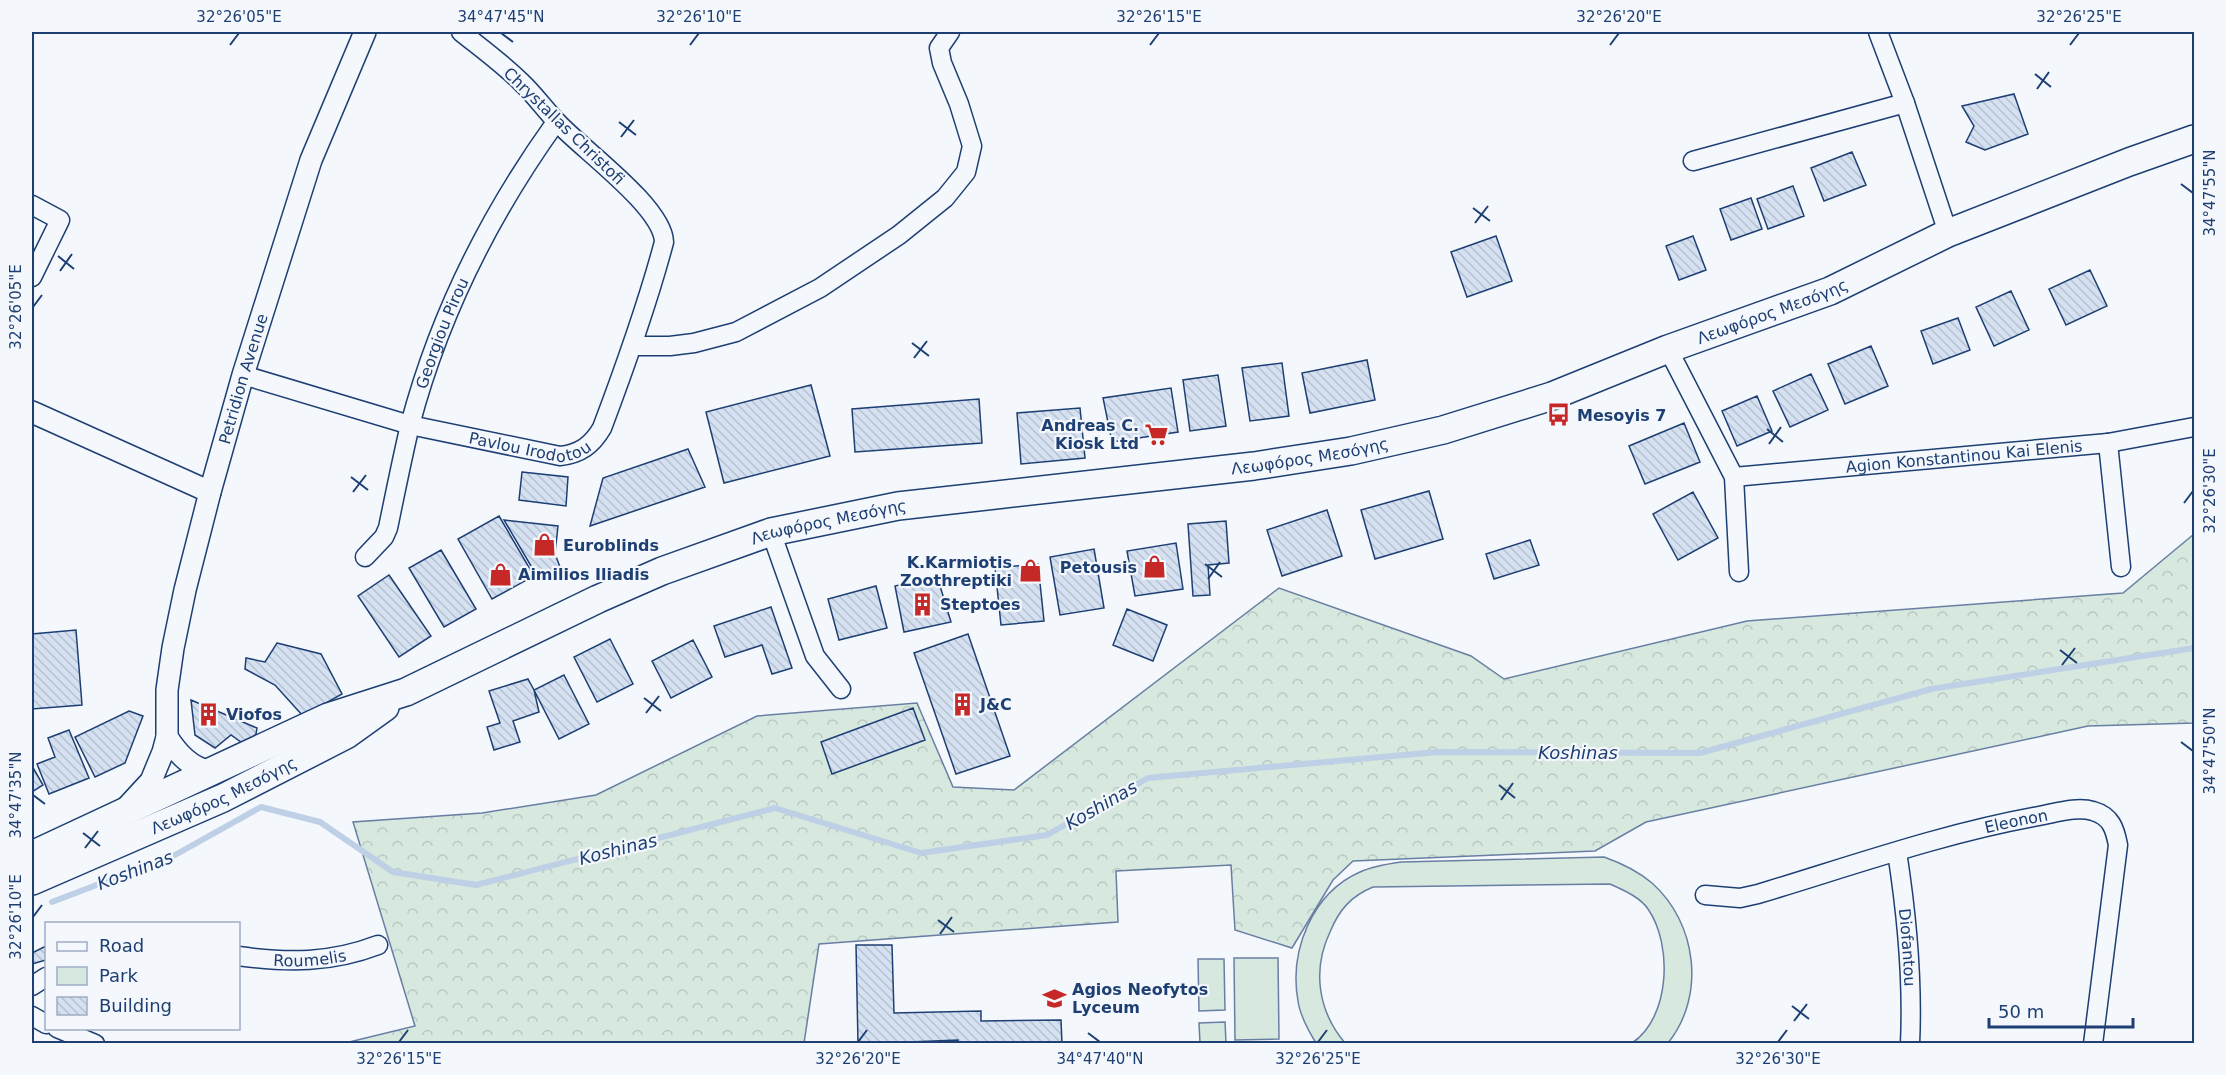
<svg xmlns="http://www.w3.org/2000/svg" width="2226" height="1075" font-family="'DejaVu Sans',sans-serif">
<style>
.forest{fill:url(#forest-crowns);stroke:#687fa3;stroke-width:1.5}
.park{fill:#d7e8df;stroke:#687fa3;stroke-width:1.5}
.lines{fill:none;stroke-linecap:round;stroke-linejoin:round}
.stream{stroke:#bed0e5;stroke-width:6}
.building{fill:url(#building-back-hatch);stroke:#1d3f73;stroke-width:1.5}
.minor-casing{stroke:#1d3f73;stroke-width:21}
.tertiary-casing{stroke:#1d3f73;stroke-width:24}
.primary-casing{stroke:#1d3f73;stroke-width:30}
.minor{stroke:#f4f7fb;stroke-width:18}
.tertiary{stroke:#f4f7fb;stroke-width:21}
.primary{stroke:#f4f7fb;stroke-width:27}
.ticks{fill:none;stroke:#1d3f73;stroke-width:2}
.labels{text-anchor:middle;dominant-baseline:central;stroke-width:4.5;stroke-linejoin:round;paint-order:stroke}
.street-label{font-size:16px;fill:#1d3f73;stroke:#f4f7fb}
.poi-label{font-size:16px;font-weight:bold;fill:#1d3f73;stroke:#f4f7fb;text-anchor:start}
.water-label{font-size:18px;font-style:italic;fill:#1d3f73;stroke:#f4f7fb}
.neatline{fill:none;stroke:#1d3f73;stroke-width:2}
.ticks-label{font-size:15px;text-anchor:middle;fill:#1d3f73}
</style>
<defs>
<pattern id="forest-crowns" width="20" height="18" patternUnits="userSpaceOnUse" patternTransform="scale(1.5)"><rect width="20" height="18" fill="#d7e8df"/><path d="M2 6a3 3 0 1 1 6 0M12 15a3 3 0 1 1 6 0" fill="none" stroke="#b8c8c3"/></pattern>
<pattern id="building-back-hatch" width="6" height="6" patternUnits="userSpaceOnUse" patternTransform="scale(1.5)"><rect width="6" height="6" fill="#d5e0f0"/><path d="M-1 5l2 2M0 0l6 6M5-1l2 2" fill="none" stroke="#b6c1d1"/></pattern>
</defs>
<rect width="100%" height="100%" fill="#f4f7fb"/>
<path class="forest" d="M2194,534V723L2088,726L1646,822L1595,851L1353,861L1333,880L1292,948L1235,930L1231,865L1116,871L1118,922L819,944L804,1043L341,1044L415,1026L353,822L482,813L596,795L757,716L917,703L953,787L1014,790L1279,588L1471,656L1504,679L1747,621L2123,593Z"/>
<path class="park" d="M1604,857C1621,863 1638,871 1652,883C1697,923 1706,996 1668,1043H1632C1670,1018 1673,945 1648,909C1640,897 1623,890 1610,884L1373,887C1351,896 1339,910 1330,932C1312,970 1318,1011 1345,1043H1316C1308,1030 1300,1016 1298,1001C1289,951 1312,893 1360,872C1373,866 1387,864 1401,862Z
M1234,958H1278L1279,1039L1235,1040Z
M1198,959H1224L1225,1010L1199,1011Z
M1225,1022L1226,1043H1200L1199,1023Z"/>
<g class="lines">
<path class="stream" d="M52,902L175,855L261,807L320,822L393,872L476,885L775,808L921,853L1047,835L1148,778L1437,752L1700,753L1931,689L2194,648"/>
</g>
<path class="building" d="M2014,94L2028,134L1985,150L1966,142L1974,126L1962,106Z
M1852,152L1866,185L1824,201L1811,168Z
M1793,186L1804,216L1768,229L1757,199Z
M1751,198L1762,229L1731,240L1720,209Z
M1496,236L1512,281L1467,297L1451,252Z
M1693,236L1706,270L1679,280L1666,246Z
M2090,270L2107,306L2066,325L2049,289Z
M2011,291L2029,330L1994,346L1976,307Z
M1958,318L1970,350L1933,364L1921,331Z
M1871,346L1888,386L1845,404L1828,364Z
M1367,360L1375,400L1310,413L1302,373Z
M1282,363L1289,416L1250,421L1242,368Z
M1811,374L1828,410L1790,427L1773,391Z
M1218,375L1226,426L1190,431L1183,380Z
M811,385L830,456L724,483L706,412Z
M1171,388L1178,432L1112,442L1103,398Z
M1757,396L1772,431L1737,446L1722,411Z
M979,399L982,443L855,452L852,409Z
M1080,408L1085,458L1021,464L1017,413Z
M1684,423L1700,462L1645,484L1629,446Z
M688,449L705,487L590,526L603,478Z
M522,472L568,477L566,506L519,500Z
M1429,491L1443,539L1375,559L1361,510Z
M1693,492L1718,538L1678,560L1653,514Z
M1327,510L1342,556L1282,576L1267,530Z
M499,516L534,576L492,599L458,539Z
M504,520L558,526L555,554L560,567L538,578Z
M1226,521L1229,563L1208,565L1210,595L1193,596L1188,524Z
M1530,540L1539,565L1494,579L1486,554Z
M1176,543L1183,589L1135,596L1127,551Z
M1094,549L1104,608L1060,615L1050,557Z
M441,550L476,609L444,627L409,568Z
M1038,564L1044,621L1001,625L995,568Z
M389,575L431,636L399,657L358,596Z
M937,576L951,622L904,632L895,586Z
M876,586L887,628L839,640L828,599Z
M771,607L792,668L772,674L762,645L725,657L714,626Z
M1127,609L1167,625L1153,661L1113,645Z
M76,630L82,705L32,709V634Z
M968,634L1010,756L956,774L914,653Z
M610,639L633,684L597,702L574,657Z
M693,640L712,677L671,698L652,661Z
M277,643L321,654L342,694L303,716L275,685L245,669L246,658L265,662Z
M564,675L589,724L559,739L534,690Z
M528,679L534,690L539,712L513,721L520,742L494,750L487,727L500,723L489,691Z
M191,700L257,728L256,734L245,745L231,735L215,748L195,735Z
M913,708L925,740L832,774L821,742Z
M129,711L143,716L125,763L95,777L75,737Z
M69,730L89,778L49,794L37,764L55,757L48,738Z
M32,766L43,785L32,792Z
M856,945H892L894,1013L981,1011V1021L1061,1020L1062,1044H958V1040L858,1044Z
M46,946V960L32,964V953Z"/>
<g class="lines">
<defs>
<g id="minor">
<path d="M1878,32L1905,103L1948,233"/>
<path d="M1693,161L1905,103"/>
<path d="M32,205L60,220L32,277"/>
<path d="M634,346H670L694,343L736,332L820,288L899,235L945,198L966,172L972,146L959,104L942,63L939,48L950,32"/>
<path d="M1668,349L1734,477L1739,572"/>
<path id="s1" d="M243,375L410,425L560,456C580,454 592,445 602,428C625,367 647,306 664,242C663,207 583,150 558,123C545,110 535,95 521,82C503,64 481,48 461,32"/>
<path d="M2108,443L2121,567"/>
<path id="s2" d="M1734,477L2108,443L2194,427"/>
<path d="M771,532L815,656L841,689"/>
<path id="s3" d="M365,557L384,537L388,528C395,494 402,459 410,425C439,315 490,214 556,122"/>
<path id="s4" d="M1897,852C1907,916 1913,979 1910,1044"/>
<path id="s5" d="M1705,895L1740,898L1758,894C1851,866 1944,833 2039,816C2056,813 2077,806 2093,811C2111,816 2115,829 2118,845L2093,1044"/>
<path id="s6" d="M238,956C288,963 331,963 378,945"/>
<path d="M32,986L46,977"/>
<path d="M32,1016L46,1024"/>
<path d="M57,1028L95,1044"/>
</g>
<g id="tertiary">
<path d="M32,412L210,492"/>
<path d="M167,737C178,754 190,767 210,772L217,769"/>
<path id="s7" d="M127,807L151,781L163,752L167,737V690L173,648L185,590L210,492L243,375L311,160L365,32"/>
</g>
<g id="primary">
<path id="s8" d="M32,855L328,717L406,692L598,599L662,571L771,532L898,506L1254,466L1351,451L1443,430L1552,396L1668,349L1830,291L1948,233L2129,162L2194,139"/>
<path id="s9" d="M32,881L223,798L346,735L385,707"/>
</g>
</defs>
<use href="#minor" class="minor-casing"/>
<use href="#tertiary" class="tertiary-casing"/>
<use href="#primary" class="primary-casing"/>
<use href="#minor" class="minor"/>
<use href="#tertiary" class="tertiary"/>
<use href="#primary" class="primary"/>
</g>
<path class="ticks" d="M501,33L513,42M230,45L239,33M690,45L699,33M1150,45L1159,33M1610,45L1619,33M2070,45L2079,33M2035,74L2051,87M2037,89L2049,72M619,122L636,135M621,137L634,120M2181,184L2193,193M1473,208L1490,221M1475,223L1488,206M58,256L74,269M60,271L72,254M33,307L42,295M912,343L929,356M914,358L927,341M1767,429L1783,442M1769,444L1781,427M351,477L368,490M353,492L366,475M2184,503L2193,491M1205,564L1222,577M1208,579L1220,562M2060,650L2077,663M2062,665L2075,648M644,698L661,711M646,713L659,696M2181,742L2193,751M1499,785L1515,798M33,795L45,804M1501,800L1513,783M83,833L100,846M85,848L98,831M33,917L42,905M938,920L954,932M940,934L952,917M1792,1006L1809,1019M1794,1021L1807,1004M1088,1033L1100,1042M399,1042L408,1030M858,1042L867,1030M1318,1042L1327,1030M1778,1042L1787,1030"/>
<defs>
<symbol id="bus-bare" viewBox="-9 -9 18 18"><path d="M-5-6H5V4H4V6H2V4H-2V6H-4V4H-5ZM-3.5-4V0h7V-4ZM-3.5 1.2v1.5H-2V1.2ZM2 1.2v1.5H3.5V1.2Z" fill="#c62828" stroke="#f4f7fb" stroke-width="2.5" paint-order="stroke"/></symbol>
<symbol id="supermarket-bare" viewBox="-9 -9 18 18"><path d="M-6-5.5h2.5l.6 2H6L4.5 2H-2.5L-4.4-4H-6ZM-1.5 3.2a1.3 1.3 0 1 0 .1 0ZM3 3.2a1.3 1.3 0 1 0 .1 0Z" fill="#c62828" stroke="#f4f7fb" stroke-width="2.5" paint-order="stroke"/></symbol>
<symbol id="shop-bare" viewBox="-9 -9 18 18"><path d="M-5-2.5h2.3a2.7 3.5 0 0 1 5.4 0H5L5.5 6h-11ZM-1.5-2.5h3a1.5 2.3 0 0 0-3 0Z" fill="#c62828" stroke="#f4f7fb" stroke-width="2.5" paint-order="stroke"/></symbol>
<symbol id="building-bare" viewBox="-9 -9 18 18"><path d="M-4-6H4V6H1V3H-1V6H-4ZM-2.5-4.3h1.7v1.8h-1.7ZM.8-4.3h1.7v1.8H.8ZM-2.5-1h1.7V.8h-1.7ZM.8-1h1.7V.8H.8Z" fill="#c62828" stroke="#f4f7fb" stroke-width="2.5" paint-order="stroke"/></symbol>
<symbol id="school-bare" viewBox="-9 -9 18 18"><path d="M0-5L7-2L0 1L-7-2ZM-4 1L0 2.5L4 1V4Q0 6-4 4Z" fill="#c62828" stroke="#f4f7fb" stroke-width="2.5" paint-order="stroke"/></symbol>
</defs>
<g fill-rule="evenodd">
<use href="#bus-bare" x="1542" y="398" width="33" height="33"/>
<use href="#supermarket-bare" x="1140" y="418" width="33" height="33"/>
<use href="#shop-bare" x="528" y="528" width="33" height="33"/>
<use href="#shop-bare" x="1138" y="550" width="33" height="33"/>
<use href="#shop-bare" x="1014" y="554" width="33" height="33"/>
<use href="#shop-bare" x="484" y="558" width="33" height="33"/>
<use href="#building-bare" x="906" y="588" width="33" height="33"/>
<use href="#building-bare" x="946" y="688" width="33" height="33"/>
<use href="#building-bare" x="192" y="698" width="33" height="33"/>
<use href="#school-bare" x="1038" y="982" width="33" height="33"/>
</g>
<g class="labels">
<g class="street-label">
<text transform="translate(564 126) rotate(44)">Chrystallas Christofi</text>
<text stroke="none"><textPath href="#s8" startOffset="1838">Λεωφόρος Μεσόγης</textPath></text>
<text stroke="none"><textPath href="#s3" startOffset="240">Georgiou Pirou</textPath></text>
<text stroke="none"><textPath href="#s7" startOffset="450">Petridion Avenue</textPath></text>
<text stroke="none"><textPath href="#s1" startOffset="297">Pavlou Irodotou</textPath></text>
<text stroke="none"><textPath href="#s8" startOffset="1352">Λεωφόρος Μεσόγης</textPath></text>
<text stroke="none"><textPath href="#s2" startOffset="231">Agion Konstantinou Kai Elenis</textPath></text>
<text stroke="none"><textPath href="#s8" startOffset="866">Λεωφόρος Μεσόγης</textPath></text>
<text stroke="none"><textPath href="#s9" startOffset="210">Λεωφόρος Μεσόγης</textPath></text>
<text stroke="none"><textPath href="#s5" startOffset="322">Eleonon</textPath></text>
<text stroke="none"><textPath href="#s4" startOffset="96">Diofantou</textPath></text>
<text stroke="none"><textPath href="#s6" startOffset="72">Roumelis</textPath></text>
</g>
<g class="poi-label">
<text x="1577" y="415">Mesoyis 7</text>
<text x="1139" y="425" text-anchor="end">Andreas C.<tspan x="1139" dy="18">Kiosk Ltd</tspan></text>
<text x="563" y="545">Euroblinds</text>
<text x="1012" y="562" text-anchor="end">K.Karmiotis<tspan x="1012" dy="18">Zoothreptiki</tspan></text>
<text x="1137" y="567" text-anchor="end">Petousis</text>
<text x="518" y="574">Aimilios Iliadis</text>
<text x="940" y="604">Steptoes</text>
<text x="980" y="704">J&amp;C</text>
<text x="226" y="714">Viofos</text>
<text x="1072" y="989">Agios Neofytos<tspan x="1072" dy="18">Lyceum</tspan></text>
</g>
<g class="water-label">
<text x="1578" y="752">Koshinas</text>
<text transform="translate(1101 805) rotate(-30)">Koshinas</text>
<text transform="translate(618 849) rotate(-14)">Koshinas</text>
<text transform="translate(135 870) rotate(-21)">Koshinas</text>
</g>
</g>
<rect width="2226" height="1075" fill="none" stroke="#f4f7fb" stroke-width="66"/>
<rect x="45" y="922" width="195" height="108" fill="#f4f7fb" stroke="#9eadc5" stroke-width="1.5"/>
<rect x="57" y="942" width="30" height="9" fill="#f4f7fb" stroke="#9eadc5" stroke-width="1.5"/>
<text x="99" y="952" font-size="18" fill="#1d3f73">Road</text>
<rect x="57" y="967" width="30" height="18" fill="#d7e8df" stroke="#9eadc5" stroke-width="1.5"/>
<text x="99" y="982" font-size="18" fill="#1d3f73">Park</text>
<rect x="57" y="997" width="30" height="18" fill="url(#building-back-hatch)" stroke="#9eadc5" stroke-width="1.5"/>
<text x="99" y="1012" font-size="18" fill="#1d3f73">Building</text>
<path d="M1989 1018v9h144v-9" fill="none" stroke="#1d3f73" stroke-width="3"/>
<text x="1998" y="1018" font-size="18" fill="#1d3f73" stroke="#f4f7fb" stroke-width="4.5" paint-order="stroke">50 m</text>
<rect x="33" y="33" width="2160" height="1009" class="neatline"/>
<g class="ticks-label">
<text x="239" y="22">32°26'05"E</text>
<text x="501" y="22">34°47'45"N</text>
<text x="699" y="22">32°26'10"E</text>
<text x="1159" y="22">32°26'15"E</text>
<text x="1619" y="22">32°26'20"E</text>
<text x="2079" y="22">32°26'25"E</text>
<text transform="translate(2210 193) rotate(-90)" y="5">34°47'55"N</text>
<text transform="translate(16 307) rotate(-90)" y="5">32°26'05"E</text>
<text transform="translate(2210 491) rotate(-90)" y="5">32°26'30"E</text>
<text transform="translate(2210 751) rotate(-90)" y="5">34°47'50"N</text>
<text transform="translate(16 795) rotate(-90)" y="5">34°47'35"N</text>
<text transform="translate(16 917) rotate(-90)" y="5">32°26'10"E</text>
<text x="399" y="1064">32°26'15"E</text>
<text x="858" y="1064">32°26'20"E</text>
<text x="1100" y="1064">34°47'40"N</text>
<text x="1318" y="1064">32°26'25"E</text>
<text x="1778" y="1064">32°26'30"E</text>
</g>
</svg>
